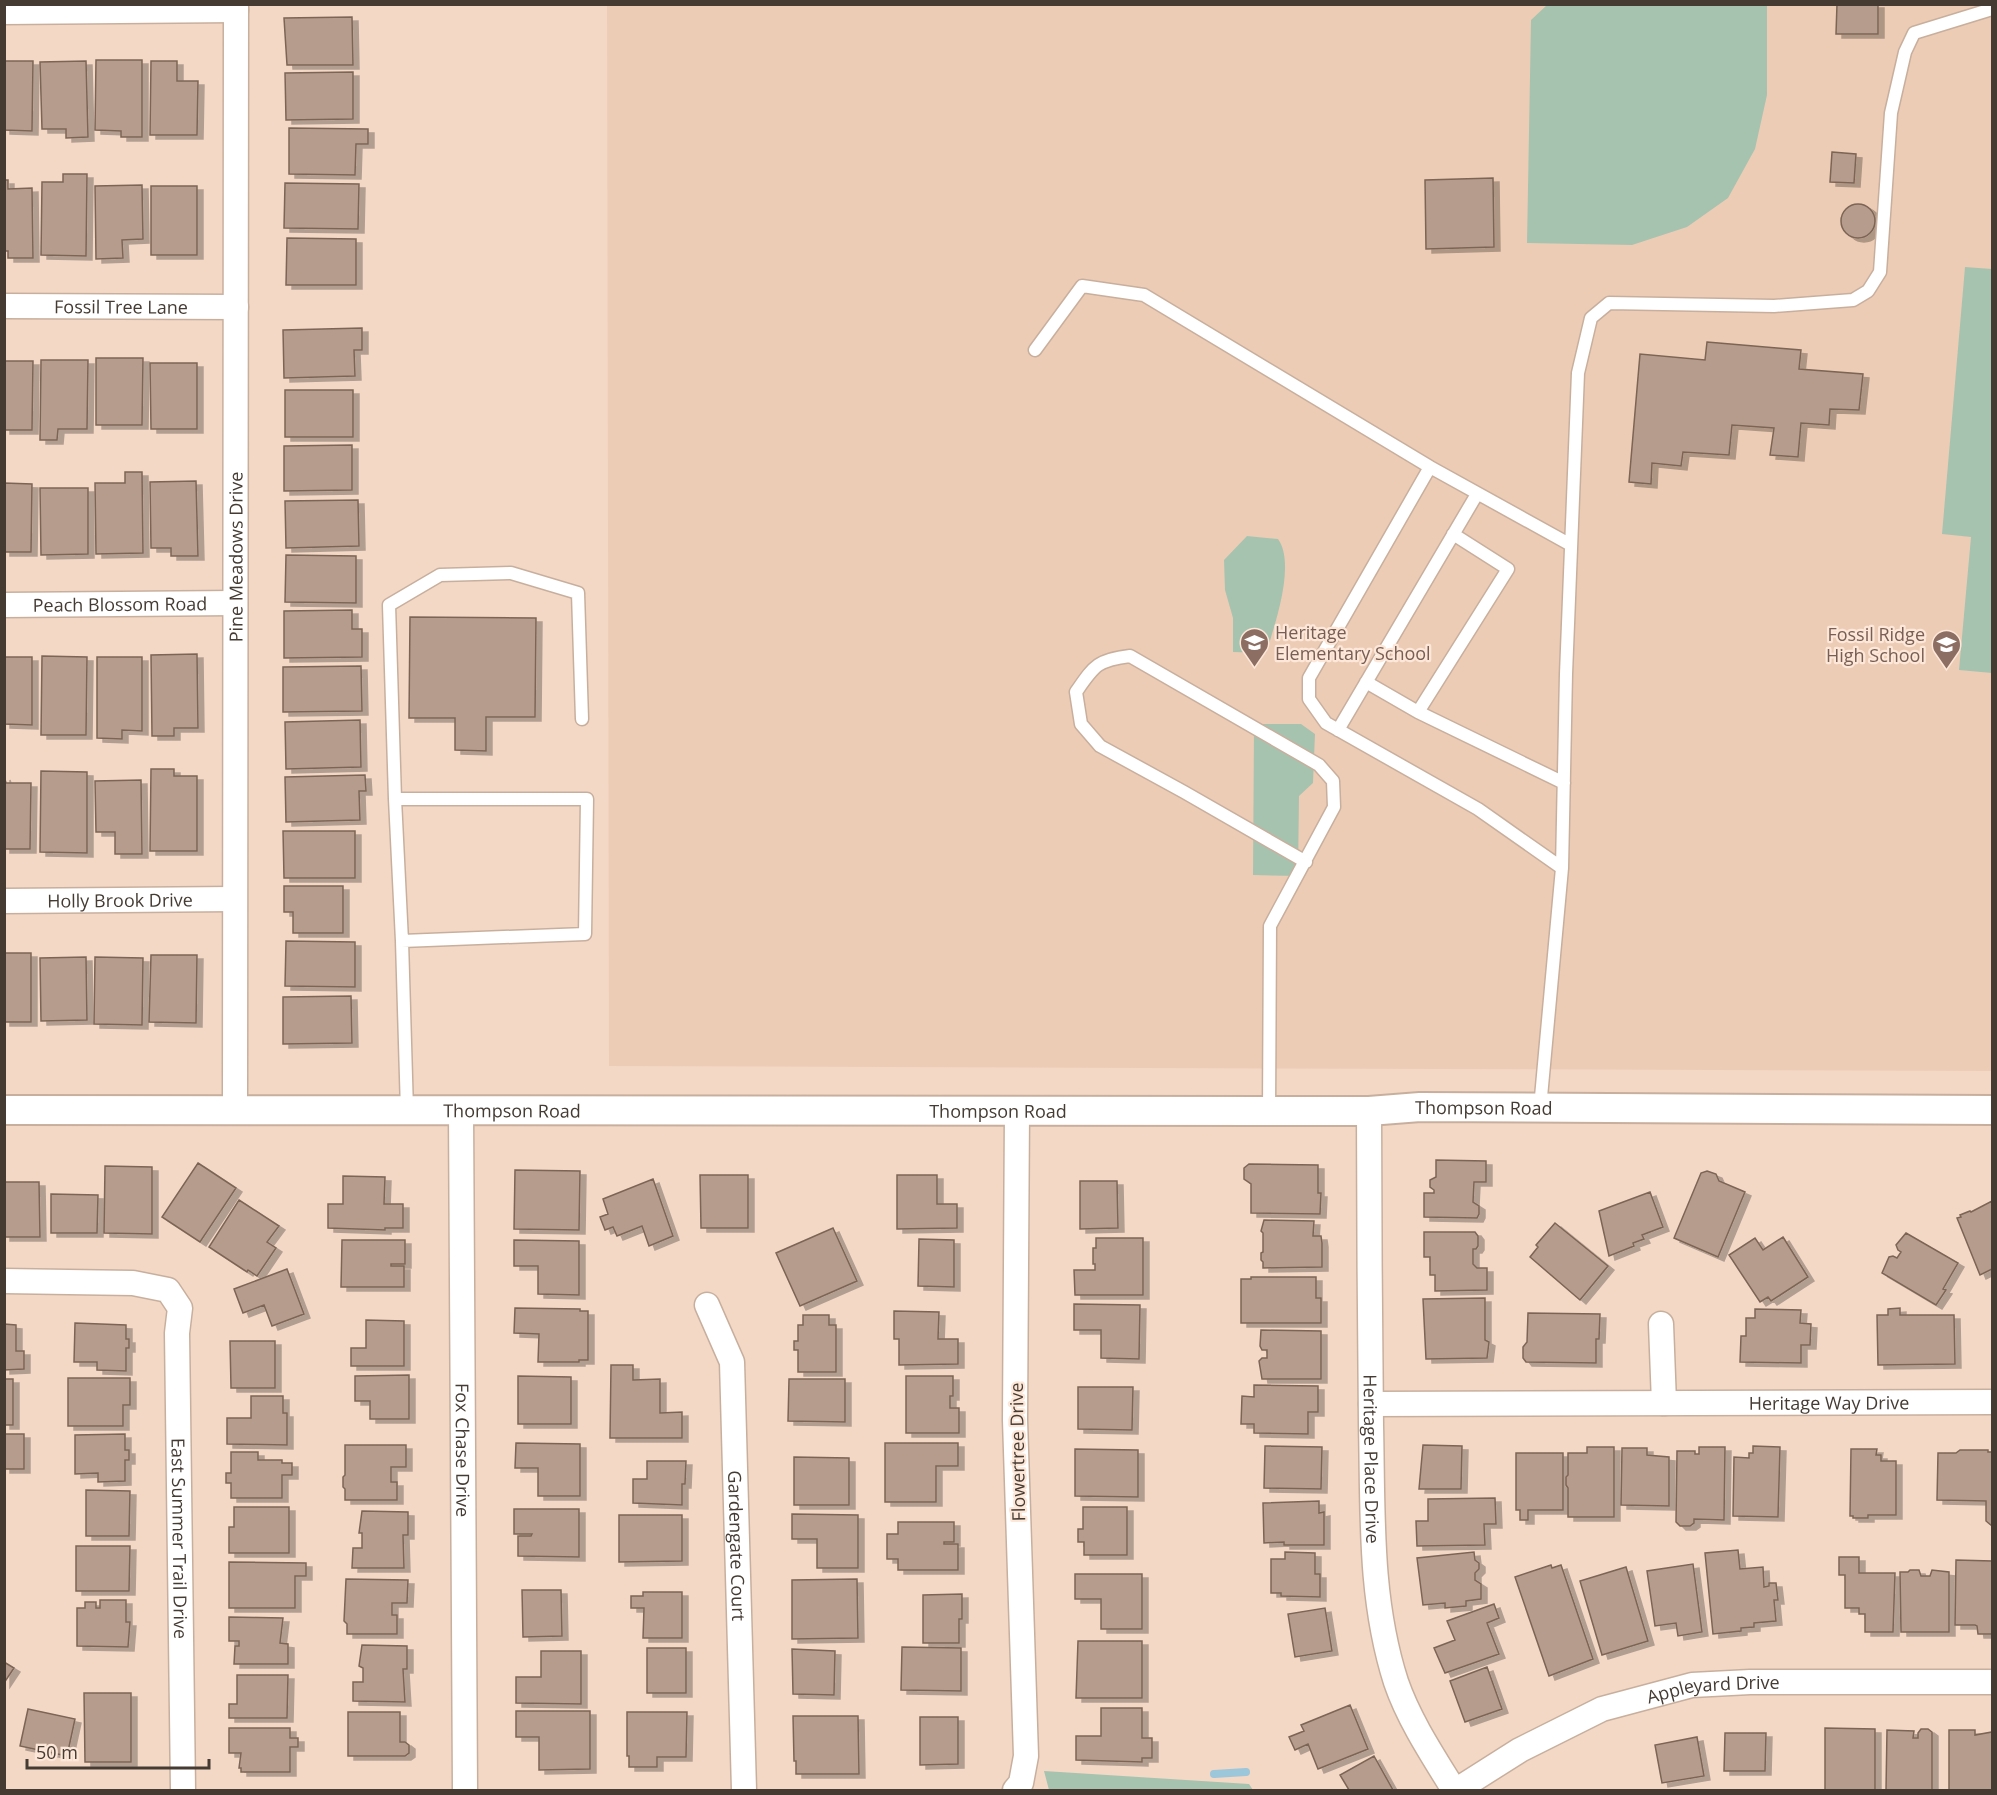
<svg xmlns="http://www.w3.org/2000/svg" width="1997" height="1795" font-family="'Open Sans',sans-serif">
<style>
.built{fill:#edccb5}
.green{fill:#a6c3b0}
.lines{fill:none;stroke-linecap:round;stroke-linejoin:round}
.stream{stroke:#9cc6d9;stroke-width:8}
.building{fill:#b69c8c;stroke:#7d6556;stroke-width:1.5;filter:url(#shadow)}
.service-casing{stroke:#c8af9d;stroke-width:15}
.minor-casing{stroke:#c8af9d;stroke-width:27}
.tertiary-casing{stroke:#c8af9d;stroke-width:32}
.service{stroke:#fff;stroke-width:12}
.minor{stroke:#fff;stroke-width:24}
.tertiary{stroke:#fff;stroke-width:28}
.labels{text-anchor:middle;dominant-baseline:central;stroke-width:4.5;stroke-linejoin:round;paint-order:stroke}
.street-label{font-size:18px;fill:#453b33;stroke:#fce7d8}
.education-label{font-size:18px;fill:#785e54;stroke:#fce7d8;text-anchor:start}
</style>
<defs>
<filter id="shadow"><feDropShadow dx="6" dy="4" stdDeviation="0" flood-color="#0004"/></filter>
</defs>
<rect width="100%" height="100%" fill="#f3d8c6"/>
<path class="built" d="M607,5H1992V1071L609,1066Z"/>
<path class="green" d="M1547,5L1767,6V95L1755,149L1728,198L1687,227L1632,245L1527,243L1531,20Z
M1965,267L1992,269V673L1959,670L1971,537L1942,534Z
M1247,536L1278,539C1296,564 1275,625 1266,653L1233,652V618L1225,590L1224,560Z
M1254,724H1301L1315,734L1313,783L1299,796L1298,876L1253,875Z
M1044,1771L1249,1784L1253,1790H1049Z"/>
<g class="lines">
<path class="stream" d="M1214,1774L1246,1772"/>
</g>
<path class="building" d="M1837,4H1878V34H1836Z
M352,17L353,65H287L284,18Z
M96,60H142V137H121V131L95,130Z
M4,61H33L32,131L4,130Z
M86,61L88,137L66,138V129H42L40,62Z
M151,61H177V81H198L197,135H150Z
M353,72V119L286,120L285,73Z
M289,128L368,129V144H356L355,175L289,174Z
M1832,152L1856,154L1854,183L1830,182Z
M63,174H87L86,256L41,255L42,182H63Z
M1493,178L1494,247L1426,249L1425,180Z
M4,180H8V189L32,188L33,258H8V251H4Z
M285,183L359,184L358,229L284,228Z
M142,185L143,239L122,240L123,258L96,259L95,186Z
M151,186H197V255H151Z
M1841 221a17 17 0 1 1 34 0a17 17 0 1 1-34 0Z
M287,238L356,239V285H286Z
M362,328V350H354L355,376L284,378L283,330Z
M1707,342L1801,350L1799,369L1863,374L1859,410L1830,409L1829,425L1801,423L1798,457L1770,455L1774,428L1732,425L1729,455L1683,452L1681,466L1652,463L1651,484L1629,482L1640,354L1705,360Z
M96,358H143L142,425H96Z
M41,360H88L87,429H58L57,440H40Z
M4,361H33L32,430H4Z
M150,363H197V429H151Z
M285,390H353V437H285Z
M352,445V490L284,491V446Z
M125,472H142L143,553L96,554L95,483H125Z
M196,481L198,556H171V548H151L150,482Z
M4,483L32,484L31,552H4Z
M40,488H88V554L41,555Z
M358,500L359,546L286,548L285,501Z
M286,555L356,556V603L285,602Z
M352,610V629H362V657L284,658V611Z
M410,617L536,618L535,717H486V751L455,750V718H409Z
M197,654L198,728H174V736H152L151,655Z
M42,656L87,657L86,735H41Z
M4,657H32V725L4,724Z
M97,657H142V731L122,730V739L97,738Z
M361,666L362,711L283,712V667Z
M360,720L361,767L286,769L285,722Z
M151,769H174V776H197V851H150Z
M41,771L87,772V853L40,852Z
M365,775L366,791H359L360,820L286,822L285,777Z
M4,776L6,783H31L30,849H4Z
M141,780L142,854H115V832H96L95,781Z
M283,831H355V878H284Z
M284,886H343V933H293V912H284Z
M286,941L355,942V987L285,986Z
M4,953H31V1022H4Z
M151,955H197L196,1023L149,1022Z
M86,957L87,1020L41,1021L40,958Z
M95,957L143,958L142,1025L94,1024Z
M351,996L352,1043L283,1044V997Z
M1436,1160L1486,1161V1182H1474L1473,1202L1479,1206V1214L1477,1218L1424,1217V1193H1434V1190L1430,1187V1180L1436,1177Z
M198,1163L236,1188L200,1242L162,1217Z
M1249,1164L1318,1165V1193H1321L1320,1214L1251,1213V1184L1244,1179V1168Z
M105,1166L152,1167V1234L104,1233Z
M515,1170L580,1171L579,1230L514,1229Z
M1707,1171L1716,1174L1719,1181L1745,1192L1718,1257L1674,1238L1701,1173Z
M700,1175H748V1228H701Z
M897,1175H937V1204H957V1228L897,1229Z
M343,1176L385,1177L384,1204H403V1228H385V1230L328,1228V1204H343Z
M653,1179L673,1236L649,1246L642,1226L617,1236L613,1227L605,1230L600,1217L608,1214L603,1199Z
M1080,1181H1117L1118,1228L1080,1229Z
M4,1182H39L40,1237H4Z
M1650,1192L1663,1227L1642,1235L1644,1239L1633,1243L1634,1246L1609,1256L1599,1211Z
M51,1194L98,1195L97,1233H51Z
M239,1200L279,1226L267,1242L276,1248L257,1276L248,1270L247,1272L209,1247Z
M1992,1201V1269L1980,1275L1957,1218L1961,1217L1960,1215L1970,1211L1971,1212Z
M1264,1220L1314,1221L1313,1236H1321L1322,1243V1267L1263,1268V1262L1261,1260V1253L1263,1252V1233L1261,1231Z
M1555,1223L1608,1266L1580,1300L1530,1257L1538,1247L1536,1245Z
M833,1228L857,1281L800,1306L776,1253Z
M1424,1232H1475L1478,1236V1246L1476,1249H1473V1264L1477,1268H1487V1290L1435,1291V1275H1430V1257H1424Z
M1906,1233L1958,1263L1943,1289L1946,1290L1936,1305L1882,1273L1889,1257L1893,1256L1897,1258L1901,1252L1898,1250L1896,1245Z
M1783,1237L1808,1277L1771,1301L1768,1297L1760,1302L1729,1255L1755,1238L1763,1250Z
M1096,1238H1143V1295H1075L1074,1270H1095V1264H1093V1248H1096Z
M919,1239L954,1240V1287L918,1286Z
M342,1240H405V1264H391V1266H404V1287H341Z
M514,1240L579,1241V1295L538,1294V1266H514Z
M287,1269L304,1314L272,1326L264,1305L243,1313L234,1289Z
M1251,1277H1316V1298H1321V1323H1241V1279H1251Z
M1485,1298V1340L1489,1342L1487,1358L1426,1359L1423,1299Z
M1074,1304L1140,1305L1139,1359L1101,1358V1330H1074Z
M515,1308L580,1309V1311H588V1360H579V1362H538L539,1334L514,1333Z
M1900,1308V1315H1954L1955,1364L1878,1365L1877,1315H1888V1309Z
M1755,1309L1801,1310L1800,1323L1811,1324L1810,1345H1801V1363L1740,1362L1741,1336H1746V1318H1755Z
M894,1311L939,1312L938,1339H958V1364L899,1365V1339H894Z
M1528,1313L1600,1314L1599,1339H1596V1363L1526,1362L1523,1358V1347L1527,1342Z
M803,1315H829V1325H836V1372H798V1350H794V1341H798V1325H803Z
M366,1320L404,1321V1366H351V1348H366Z
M75,1323L126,1325V1339H129V1348H126V1371L97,1370V1362H74Z
M4,1324L16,1325V1351H24V1369L4,1370Z
M1261,1330L1321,1331V1379H1262L1259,1361L1262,1358H1267V1350H1262L1260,1346Z
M230,1341H275V1388H231Z
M611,1365H633V1380L660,1379V1413L682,1412V1438H610Z
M409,1375V1419H370V1401H355V1376Z
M518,1376L571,1377V1424H518Z
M906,1376H953V1396H950V1408H959V1433H906Z
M68,1378H130V1405H123V1426H68Z
M4,1379H13V1425H4Z
M789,1379H845V1422L788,1421Z
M1254,1385L1318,1386V1412H1308V1434L1254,1433V1424H1241L1242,1396L1254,1397Z
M1078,1387H1133L1132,1430L1078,1429Z
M251,1396H283V1413H287V1445L227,1444V1418H251Z
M4,1434H24V1469H4Z
M125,1434V1450H129V1460H125V1481L98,1482V1473L75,1474V1435Z
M516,1443L580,1444V1496H538V1468H515Z
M885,1443H958V1466H936V1502H885Z
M345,1445H406V1467H391V1482H397V1500H345V1489L343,1487V1477L345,1475Z
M1423,1445L1462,1446L1461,1489H1419Z
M1265,1446L1322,1447L1321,1489L1264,1488Z
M1753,1446L1780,1447L1778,1517L1733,1516L1734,1457L1749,1458V1453H1753Z
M1587,1447H1614V1517H1568V1488L1566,1485V1477L1568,1475V1453H1587Z
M1699,1447H1725L1724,1520L1694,1519V1523L1690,1526H1680L1676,1522L1677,1451H1695V1454H1699Z
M1622,1448H1647V1455L1669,1457V1506L1621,1505Z
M1075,1449L1138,1450V1497L1075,1496Z
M1851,1449H1877L1876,1455H1881V1461H1896V1515H1868V1518H1853V1516H1850Z
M1960,1450H1988V1452H1992V1526L1986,1521V1501L1937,1500L1938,1453H1956Z
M231,1452H258V1460H282V1463H292V1475H282V1498H231V1483H226V1473H231Z
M1516,1453H1563V1510H1528V1520H1520V1510H1516Z
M794,1457L849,1458V1505H794Z
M647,1461H686L685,1484H682V1505L633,1503V1479H647Z
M86,1490L130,1491L129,1536H86Z
M1495,1498L1496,1524H1484L1485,1545L1417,1546L1416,1521H1428V1499Z
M1319,1501V1513L1324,1512V1545H1284V1542L1264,1543L1263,1503Z
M234,1507H289V1553H229V1527H234Z
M1083,1507H1127V1555H1084V1542H1078V1529H1083Z
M514,1509H579V1557L518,1556V1536H531L532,1534H514Z
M362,1511L408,1512V1535H403L404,1568H352L353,1548H362V1533H359Z
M792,1514L858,1515V1568H817V1539H792Z
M619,1515H682V1561L619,1562Z
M898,1522H954V1542H944V1544H958V1570H898V1559H887V1534H898Z
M76,1546H130L129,1591H76Z
M1738,1550L1740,1569L1763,1567L1764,1587L1769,1586V1583H1776L1778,1600H1774L1776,1621L1754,1623V1627L1741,1628V1631L1713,1634L1705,1553Z
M1285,1552L1315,1553V1574H1320V1597L1281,1596V1593H1271V1559H1285Z
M1474,1552L1475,1560L1479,1563V1569L1475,1573V1580L1481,1584V1599L1466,1601V1606L1445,1608V1603L1423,1605L1417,1558Z
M1839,1557H1859V1573H1895L1893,1632H1865V1614H1859V1608H1845V1575H1839Z
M1956,1560L1992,1561V1634H1978L1977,1626L1975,1625H1955Z
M229,1562L306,1563V1576H295V1608H229Z
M1693,1564L1702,1632L1678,1636L1676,1623L1655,1626L1647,1571Z
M1551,1565L1552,1568L1561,1565L1593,1659L1549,1676L1515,1577Z
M1626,1567L1648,1641L1602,1655L1580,1581Z
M1910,1570H1919L1921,1576H1930L1932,1570L1949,1572V1632H1901L1900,1572H1908Z
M1075,1574H1142V1629H1101V1599H1075Z
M346,1579L408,1580L407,1603H392V1615H397V1634H347V1624L344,1621Z
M857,1579L858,1638L792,1639V1580Z
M522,1590H561L562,1636L523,1637Z
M643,1592H682V1638H643L644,1608H631V1596H643Z
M962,1594V1619H959V1643H923V1595Z
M100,1600H126V1622H130L128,1647L77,1646V1608H85V1602H96V1608H100Z
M1494,1604L1499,1618L1487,1623L1499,1654L1445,1673L1434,1648L1455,1640L1447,1621Z
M1325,1608L1332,1651L1295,1657L1288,1614Z
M229,1617L283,1618L280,1643L288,1644V1664H234L235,1646H239V1641H229Z
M1078,1641H1142V1698H1076Z
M362,1645L407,1646V1669H403L405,1702L353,1701V1682H363V1668L359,1666Z
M902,1647L961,1648V1691L901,1690Z
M647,1648H686V1693H647Z
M792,1649L835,1651L834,1695L793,1694Z
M541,1651H581V1704L516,1703V1677H541Z
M4,1662L14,1668L4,1683Z
M1487,1667L1502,1709L1465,1722L1450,1681Z
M237,1675H288L287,1718H229V1704H237Z
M84,1693H131V1762H85Z
M1350,1705L1368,1749L1318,1769L1308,1744L1295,1750L1289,1737L1304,1731L1301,1725Z
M1101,1708H1142V1738H1152V1758H1142V1762L1076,1760V1736H1101Z
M28,1709L75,1719L67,1756L20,1746Z
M516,1711H590V1769L539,1770V1737H516Z
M348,1712H400V1742H405L409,1745V1753L405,1756H348Z
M627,1712H687L686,1757H657V1767H629V1756H627Z
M793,1716H858L859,1774H796V1761H794Z
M920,1717H958V1764L920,1765Z
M229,1728H290V1738H298V1747H290V1772H241V1768H239L241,1753H229Z
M1825,1728L1875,1729V1790H1825Z
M1921,1729H1928L1932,1732V1790H1886L1887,1730L1914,1731L1913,1738H1918V1733Z
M1949,1730H1975V1735L1992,1732V1790H1949Z
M1725,1733H1766L1765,1771H1724Z
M1697,1737L1704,1776L1662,1783L1655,1745Z
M1374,1756L1393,1790H1349L1340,1775Z"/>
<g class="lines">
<defs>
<path id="service" d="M1035,350L1082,286L1144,295L1430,467L1571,545
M1430,467L1309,678V699L1326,723L1478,809L1562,868
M1366,682L1418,712L1564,783
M1418,712L1508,569L1453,534
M1338,730L1477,494
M395,799L402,941
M1540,1108L1562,868L1566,674L1578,373L1591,318L1609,303L1774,306L1853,300L1868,291L1880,272L1891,113L1905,52L1914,33L1992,9
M407,1111L402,941L585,934L587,799H395L389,605L440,575L511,573L578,593L582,719
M1269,1111L1270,926L1334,807L1333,781L1319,765L1130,656C1097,660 1094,666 1076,692L1081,724L1100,746L1184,792L1306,862"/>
<g id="minor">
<path d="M4,12L236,10"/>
<path id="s1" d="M4,306L236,307"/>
<path id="s2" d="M4,605L235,603"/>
<path id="s3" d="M4,901L234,899"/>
<path id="s4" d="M235,1111L236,4"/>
<path id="s5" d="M461,1111L465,1790"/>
<path id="s6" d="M1369,1111C1369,1216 1370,1320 1371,1425C1373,1512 1369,1598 1396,1682C1409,1720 1433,1756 1454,1790"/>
<path id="s7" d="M4,1281L133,1283L168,1290L180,1308L177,1333L183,1790"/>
<path id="s8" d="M707,1305L732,1362L744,1790"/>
<path d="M1661,1324L1664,1403"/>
<path id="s9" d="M1371,1404L1992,1402"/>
<path d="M1015,1790L1021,1783L1026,1756L1015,1420L1017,1110"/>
<path id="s10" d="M1457,1790L1520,1750L1602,1709L1692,1685L1750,1682H1992"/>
</g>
<g id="tertiary">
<path id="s11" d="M4,1110L1369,1111L1420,1107L1992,1110"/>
</g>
</defs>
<use href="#service" class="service-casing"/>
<use href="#minor" class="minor-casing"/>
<use href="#tertiary" class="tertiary-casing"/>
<use href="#service" class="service"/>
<use href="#minor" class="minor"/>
<use href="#tertiary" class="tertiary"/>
</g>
<defs>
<symbol id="school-pin" viewBox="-11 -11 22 30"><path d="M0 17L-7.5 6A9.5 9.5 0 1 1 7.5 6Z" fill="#8d6e63" stroke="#fce7d8"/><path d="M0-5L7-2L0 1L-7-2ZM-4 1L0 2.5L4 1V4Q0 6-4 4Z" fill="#fff"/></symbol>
</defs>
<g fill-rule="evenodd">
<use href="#school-pin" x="1238" y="626" width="33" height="45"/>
<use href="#school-pin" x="1930" y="628" width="33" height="45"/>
</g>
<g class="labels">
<g class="street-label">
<text stroke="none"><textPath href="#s1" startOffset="117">Fossil Tree Lane</textPath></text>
<text stroke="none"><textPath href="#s4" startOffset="554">Pine Meadows Drive</textPath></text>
<text stroke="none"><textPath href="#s2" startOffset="116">Peach Blossom Road</textPath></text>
<text stroke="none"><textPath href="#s3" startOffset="116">Holly Brook Drive</textPath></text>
<text stroke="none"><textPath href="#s11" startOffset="1480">Thompson Road</textPath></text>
<text stroke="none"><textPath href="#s11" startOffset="994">Thompson Road</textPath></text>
<text stroke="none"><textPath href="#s11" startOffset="508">Thompson Road</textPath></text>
<text stroke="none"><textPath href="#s9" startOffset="458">Heritage Way Drive</textPath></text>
<text stroke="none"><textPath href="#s5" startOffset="339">Fox Chase Drive</textPath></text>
<text transform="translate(1017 1452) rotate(-91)">Flowertree Drive</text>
<text stroke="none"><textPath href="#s6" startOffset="348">Heritage Place Drive</textPath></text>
<text stroke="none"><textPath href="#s7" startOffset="417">East Summer Trail Drive</textPath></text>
<text stroke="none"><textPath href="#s8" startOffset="246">Gardengate Court</textPath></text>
<text stroke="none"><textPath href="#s10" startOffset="280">Appleyard Drive</textPath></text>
</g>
<g class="education-label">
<text x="1275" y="632">Heritage<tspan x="1275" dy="21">Elementary School</tspan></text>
<text x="1925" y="634" text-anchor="end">Fossil Ridge<tspan x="1925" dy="21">High School</tspan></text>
</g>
</g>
<rect width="1997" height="1795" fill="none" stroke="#453b33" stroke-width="12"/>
<path d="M27 1759v9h182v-9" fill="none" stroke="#453b33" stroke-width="3"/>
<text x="36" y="1759" font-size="18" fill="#453b33" stroke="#fce7d8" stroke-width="4.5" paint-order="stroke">50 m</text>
</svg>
